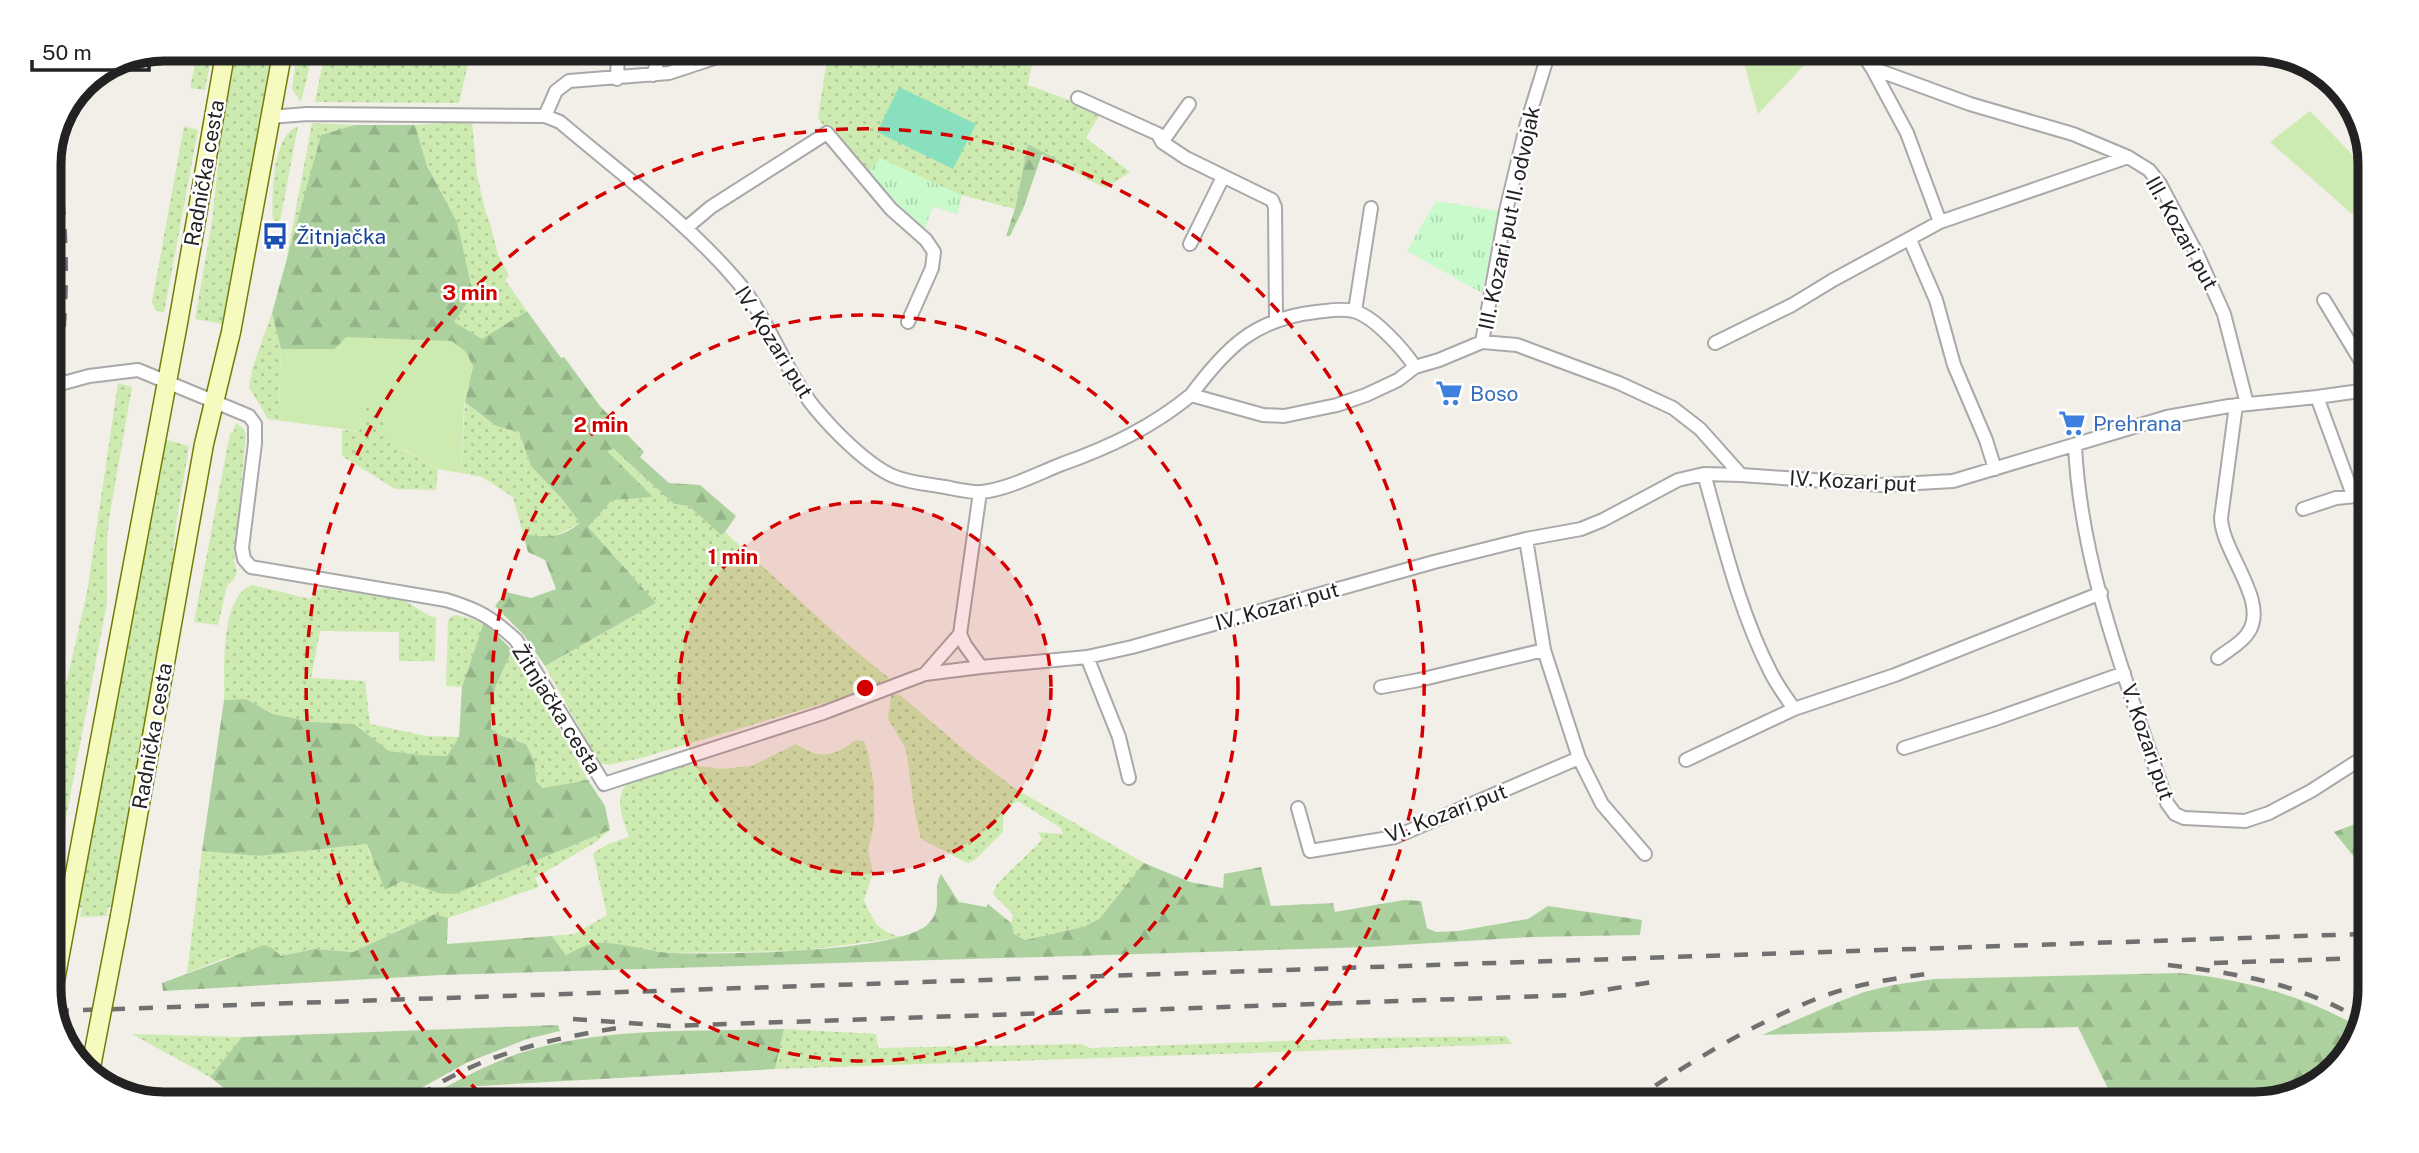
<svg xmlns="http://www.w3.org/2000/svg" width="2419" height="1153" font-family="'Public Sans',sans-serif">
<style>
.grass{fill:url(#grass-dots)}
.forest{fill:url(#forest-firs)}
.park{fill:url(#park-tufts)}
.garden{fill:#cdebb0}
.pitch{fill:#88e0be}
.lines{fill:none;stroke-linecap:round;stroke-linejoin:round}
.minor-casing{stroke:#a9a9a9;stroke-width:16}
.secondary-casing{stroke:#707d05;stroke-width:21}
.minor{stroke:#fff;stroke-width:12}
.secondary{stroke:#f7fabf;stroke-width:18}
.rail{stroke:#707070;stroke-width:4.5;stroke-dasharray:14 14;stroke-linecap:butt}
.secondary-bridge-casing{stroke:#707d05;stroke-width:21;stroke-linecap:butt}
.secondary-bridge{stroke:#f7fabf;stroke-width:18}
.ring{fill:none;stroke:#d40000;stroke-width:3.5;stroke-dasharray:12 9}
.labels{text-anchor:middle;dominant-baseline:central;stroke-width:5;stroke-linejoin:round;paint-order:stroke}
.street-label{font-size:21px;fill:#222;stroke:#fff}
.transit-label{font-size:21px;fill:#164399;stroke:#fff;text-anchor:start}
.shop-label{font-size:21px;fill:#366cbe;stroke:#fff;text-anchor:start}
.rim{fill:none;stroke:#222;stroke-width:9}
.centre{fill:#d40000;stroke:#fff;stroke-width:3.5}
.ring-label{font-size:21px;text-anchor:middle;font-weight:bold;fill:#d40000;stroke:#fff;stroke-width:5;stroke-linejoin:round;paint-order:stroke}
</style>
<defs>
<pattern id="grass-dots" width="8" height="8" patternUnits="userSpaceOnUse" patternTransform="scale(1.75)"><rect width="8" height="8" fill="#cdebb0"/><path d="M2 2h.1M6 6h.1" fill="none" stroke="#b0c997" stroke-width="1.8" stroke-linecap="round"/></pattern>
<pattern id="forest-firs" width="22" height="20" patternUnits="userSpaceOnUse" patternTransform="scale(1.75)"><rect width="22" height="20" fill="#add19e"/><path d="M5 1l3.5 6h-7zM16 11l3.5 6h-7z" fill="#95b388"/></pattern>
<pattern id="park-tufts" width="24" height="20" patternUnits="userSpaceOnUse" patternTransform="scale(1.75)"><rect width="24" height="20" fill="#c8facc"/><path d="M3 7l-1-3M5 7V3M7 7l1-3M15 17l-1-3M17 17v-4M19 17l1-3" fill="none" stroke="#acd6af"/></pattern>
</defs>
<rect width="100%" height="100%" fill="#f2efe9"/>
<path class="grass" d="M198,49H213L205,90L190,88Z
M237,49H274L222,324L195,319L212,221L221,137Z
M297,50H313L312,55L306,54L304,64L310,65L301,102L292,89Z
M325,50H471L459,103L315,102Z
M828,52L1034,53L1028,85L1101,112L1086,138L1130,172L1106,188C1079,176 1055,159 1028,144L1015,209L962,195L957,214L933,206L925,228L904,213L830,124L825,128L818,118Z
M472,121L477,175L485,210L490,223L498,255L509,275L505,280L527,311L482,340L453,322L457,222L427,166L415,125Z
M312,123L355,125L321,136L283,278Z
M184,126L198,130L164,313L155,310L152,302Z
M298,126L280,222L273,227C272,201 270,137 298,126Z
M49,188C62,249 56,318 55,380L49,382Z
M272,313L281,349L279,408L282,421L268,419L249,387L253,366Z
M118,383L132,387L109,519L107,540V603L49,907V758L87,592Z
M465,402L496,426L519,432L531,466L562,499L580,523L551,538L523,534L513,497L482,477L461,473Z
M364,406L383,411L404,450L438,469L436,490L395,489L342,456V430L359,431Z
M236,423L243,428L246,435L234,561C239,574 237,577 227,586L218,625L194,622L230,433H233Z
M163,439L189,446L176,524L169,604L113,907H108L107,916L80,917L82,908L78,907Z
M614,449L674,504L689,506L721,534L725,532L846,643L889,678L880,685L845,697L641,758L608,765L599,763L545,666L656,603L587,526L612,500L606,451Z
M252,585L310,599L316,591L323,588L403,600L430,616L436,617L435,661H399V632L320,631L311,678L365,681L370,724L427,736L459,737L447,756L420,755L389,751L353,724L313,722L273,714L246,699L224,700C225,670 219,597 252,585Z
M456,615L484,622L462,687L446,686L448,621L450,617Z
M512,650L529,674L588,780L544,788L536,781L535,762L526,744L502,736L491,729V697Z
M899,694L962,748L1014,788L1144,863L1099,919L1083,927L1025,940L1014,934L1011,923L1013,914L993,894L997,884L1042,840L1038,832L1063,834L1061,828L1018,801C1003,809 1003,816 1003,832L976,859L968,863L921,839L915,814L906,749L888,719L891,695Z
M856,740L864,741L868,752L874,787V823L868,850L873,873L864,900C874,922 878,933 904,937L800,951L669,953L593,943L566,955L552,936L574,934L607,915L593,853L610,843L629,837C623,819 613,799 628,782L686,764L720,769L752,766L796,744C821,760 832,757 856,740Z
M610,830L596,842L535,878L539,887L448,918L435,914L353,952L314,949L281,956L272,948L225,958L187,973L202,851L259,856L368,844L369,854C400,879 414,891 455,894Z
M784,1029L876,1034L878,1048L1081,1044L1089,1048L1367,1038L1506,1036L1512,1044L775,1069Z
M132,1034L242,1037L210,1077Z"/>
<path class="forest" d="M355,125H415L427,166L457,222L473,294L454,322L482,339L527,311L561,358L564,357L600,406L644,452L640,457L669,483L700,485L736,516L725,532L721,535L689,506L674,504L614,449L607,451L653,497L612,500L588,527L656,603L545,666L523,634L495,606L506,592L531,598L556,589L545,560L528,552L523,534C548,538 559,539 580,523L562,499L531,466L519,432L496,426L465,402L473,366L336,349H281L272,313L321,135Z
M1028,144L1067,165L1065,168L1042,154L1023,209L1010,236H1006L1015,209Z
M484,622L512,650L491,697V729L502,736L526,744L535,762L536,781L543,788L588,780L605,806L610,830L455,894L438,893L402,881L385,890L367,844L259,856L202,851L224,700L246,699L273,714L313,722L354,724L389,751L420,755L447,756L459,737L462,687Z
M2363,821V860L2355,858L2334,832Z
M1144,863L1190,882L1223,888L1224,874L1261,867L1271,906L1333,903L1335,912L1404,900L1421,901L1427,928L1436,932L1458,931L1528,919L1548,906L1642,920L1640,935L1531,937L1369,947L441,975L163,991L162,983L264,945L272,948L281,956L314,949L353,952L435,914L448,918L447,944L552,936L566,955C574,951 583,946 591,944C608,939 650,952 670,953C715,955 900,953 928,924C945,907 931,891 941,874L959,902L986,907L988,904L1011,923L1014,934L1025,940L1083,927L1099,919Z
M2179,973C2244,979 2304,996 2361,1028V1033L2318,1085L2255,1104L2115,1103L2078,1027L1762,1035L1838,1002L1864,992L1893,985L1934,979Z
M558,1025L560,1031L527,1039L468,1062L407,1096H234L210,1077L242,1037Z
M784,1029L775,1069L444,1088C468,1075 492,1063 517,1054C602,1026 697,1032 784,1029Z"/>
<path class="park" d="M880,158L961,195L957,214L933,206L925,228L904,213L869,171Z
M1436,201L1498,211L1482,293L1407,251Z"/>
<path class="garden" d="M1742,56H1813L1758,114Z
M2310,111L2370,173L2369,199L2352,214L2270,142Z
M346,337L452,341L466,352L473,366L464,405L461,473L438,469L385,438L383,411L364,407L359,431L282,421L279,408L281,349H335Z"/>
<path class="pitch" d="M899,87L976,124L953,169L877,132Z"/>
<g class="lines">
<defs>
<path id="minor" d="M1864,56L1872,68L1970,104L2073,134L2128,157L2149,170L2160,184L2198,256L2224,314L2247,404
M1872,68L1907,133L1940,222
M653,75L661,51
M617,79L618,51
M1078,98L1158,134L1162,142
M1189,104L1162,142L1186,158L1272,200L1275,207L1276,320
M545,116L556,91L569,81L669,73L736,51
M270,117L307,114L545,116L560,122C620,173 686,221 737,281C769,319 783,368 814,407C833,430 866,464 893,476C909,483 928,484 945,487C956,489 971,493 982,492C1008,489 1037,474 1062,464C1110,447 1152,427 1191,395L1263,415L1284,416L1337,405L1366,395L1398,380L1415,367L1439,360L1482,342L1517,345L1619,383L1673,408L1700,429L1741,475
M686,228L711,207L827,133L891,209L926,240L934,252L932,268L908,322
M1910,240L1936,300L1954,365L1986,440L1995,469
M1190,244L1223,177
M2324,300L2368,373
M1355,311L1371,208
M1482,342L1506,211L1527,123L1548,55
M1715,343L1792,305L1833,280L1940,222L2128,157
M49,387L89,376L138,370L249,416L255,424V443L242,548L244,559L251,567L446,600C479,610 491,617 516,640L604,784L823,713L925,674
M1191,395C1226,348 1254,319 1316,312C1327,311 1341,308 1353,311C1373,315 1404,350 1415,367
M2317,397L2353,495
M2075,446C2081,569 2129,687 2167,803L2175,814L2184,818L2245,821L2269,813L2311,791L2364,757
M1704,474C1723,541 1739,611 1771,673C1777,685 1786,697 1794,709
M980,492L960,634L965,645L981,667L1087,657L1132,647L1434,562L1526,539L1581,529L1603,520L1678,480L1704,474L1741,475L1882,485L1953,481L2167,417L2229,406L2317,397L2367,390
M2303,509L2336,498L2366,495
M1526,539L1544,650L1579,758L1602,804L1645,854
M960,634L925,674L981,667
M1087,657L1119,737L1129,778
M2218,658C2228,650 2242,643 2248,633C2270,602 2222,553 2221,518L2236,405
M1381,687L1419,680L1544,650
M1904,748L1992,720L2124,673
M1686,760L1794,709L1895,675L2101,593
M1298,808L1310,851L1395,837L1579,758"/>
<path id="secondary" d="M120,916L204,444L231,332L283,49
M51,1002L178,323L226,49"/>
</defs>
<use href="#minor" class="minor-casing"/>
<use href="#secondary" class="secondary-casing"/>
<use href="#minor" class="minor"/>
<use href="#secondary" class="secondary"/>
<path class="rail" d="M49,438C68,338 72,245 55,144
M2214,963L2362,958
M2168,965C2236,973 2302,984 2361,1020
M55,1011L2362,934
M573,1019L669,1026L1575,995L1652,982
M419,1096C480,1055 544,1040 617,1028
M1632,1101C1690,1062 1751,1025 1816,999C1853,984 1893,979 1932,973"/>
<defs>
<path id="secondary-bridge" d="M90,1072L120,916"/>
</defs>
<use href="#secondary-bridge" class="secondary-bridge-casing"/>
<use href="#secondary-bridge" class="secondary-bridge"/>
</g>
<circle cx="865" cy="688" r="186" fill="#d40000" fill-opacity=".12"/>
<g class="ring">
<circle cx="865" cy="688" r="186"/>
<circle cx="865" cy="688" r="373"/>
<path d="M480 1093A559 559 0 1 1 1246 1097"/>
</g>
<defs>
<symbol id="bus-bare" viewBox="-9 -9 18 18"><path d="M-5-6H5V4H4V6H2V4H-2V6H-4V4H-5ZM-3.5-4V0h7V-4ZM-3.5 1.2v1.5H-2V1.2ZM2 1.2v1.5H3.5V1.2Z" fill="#1a4fb4" stroke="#fff" stroke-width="2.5" paint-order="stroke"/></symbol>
<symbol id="supermarket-bare" viewBox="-9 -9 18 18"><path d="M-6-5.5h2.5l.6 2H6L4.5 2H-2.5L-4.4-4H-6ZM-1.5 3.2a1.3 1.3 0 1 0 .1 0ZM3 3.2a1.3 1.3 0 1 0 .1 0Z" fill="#3f7fe0" stroke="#fff" stroke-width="2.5" paint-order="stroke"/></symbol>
</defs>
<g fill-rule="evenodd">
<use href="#bus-bare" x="256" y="217" width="38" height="38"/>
<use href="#supermarket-bare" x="1430" y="374" width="38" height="38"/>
<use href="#supermarket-bare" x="2053" y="404" width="38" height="38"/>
</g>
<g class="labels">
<g class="street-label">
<text transform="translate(204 173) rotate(-80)">Radnička cesta</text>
<text transform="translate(1509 218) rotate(-78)">III. Kozari put II. odvojak</text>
<text transform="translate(2182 233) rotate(61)">III. Kozari put</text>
<text transform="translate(774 342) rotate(58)">IV. Kozari put</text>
<text transform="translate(1853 481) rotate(3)">IV. Kozari put</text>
<text transform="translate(1277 606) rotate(-16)">IV. Kozari put</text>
<text transform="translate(557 709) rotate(58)">Žitnjačka cesta</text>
<text transform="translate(152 736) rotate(-80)">Radnička cesta</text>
<text transform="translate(2148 742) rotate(71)">V. Kozari put</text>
<text transform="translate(1446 813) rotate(-21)">VI. Kozari put</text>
</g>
<g class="transit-label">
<text x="296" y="236">Žitnjačka</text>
</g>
<g class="shop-label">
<text x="1470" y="393">Boso</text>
<text x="2093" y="423">Prehrana</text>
</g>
</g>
<path d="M0 0H2419V1153H0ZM164 61H2255A103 103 0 0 1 2358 164V989A103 103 0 0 1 2255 1092H164A103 103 0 0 1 61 989V164A103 103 0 0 1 164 61Z" fill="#fff" fill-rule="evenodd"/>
<path class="rim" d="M164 61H2255A103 103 0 0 1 2358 164V989A103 103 0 0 1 2255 1092H164A103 103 0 0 1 61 989V164A103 103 0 0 1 164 61Z"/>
<circle cx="865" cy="688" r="10" class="centre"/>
<g class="ring-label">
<text x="470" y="300">3 min</text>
<text x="601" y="432">2 min</text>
<text x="733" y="564">1 min</text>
</g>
<path d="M32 60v10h117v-10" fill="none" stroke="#222222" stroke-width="3.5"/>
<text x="42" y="60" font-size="21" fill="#222222" stroke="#ffffff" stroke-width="5" paint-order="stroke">50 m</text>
</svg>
